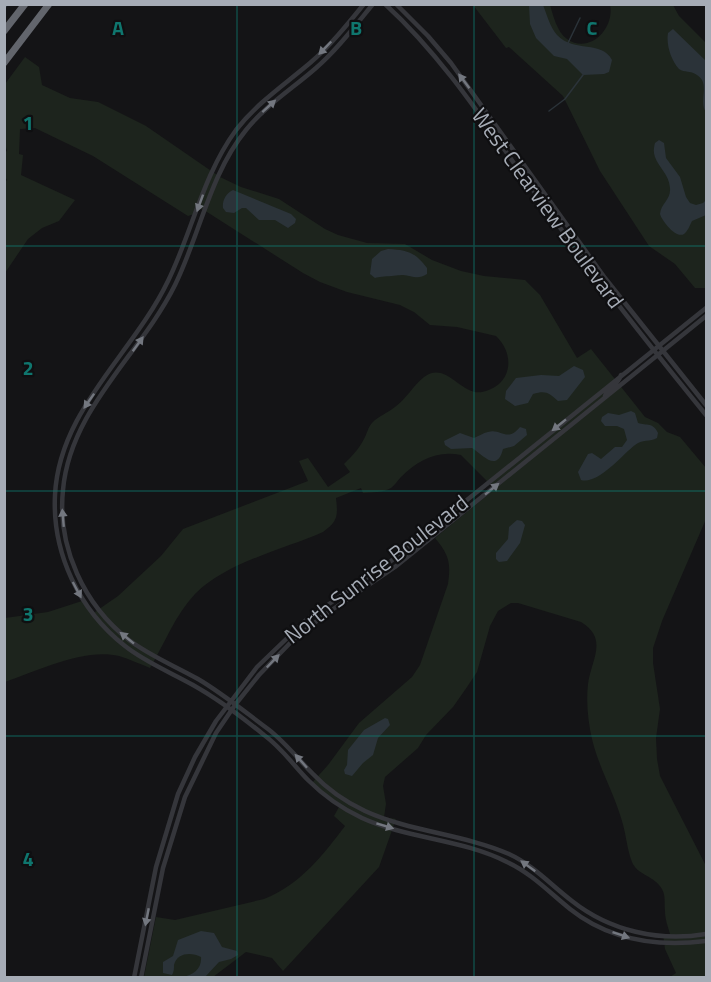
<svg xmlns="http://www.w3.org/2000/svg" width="711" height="982" font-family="'Titillium Web',sans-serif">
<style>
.green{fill:#1d241d}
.water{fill:#2b3339}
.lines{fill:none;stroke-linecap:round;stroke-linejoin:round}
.stream{stroke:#2b3339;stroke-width:1.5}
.tertiary{stroke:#35363b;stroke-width:4.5}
.motorway{stroke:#62656c;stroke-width:7}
.oneway{fill:#73777f}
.grid{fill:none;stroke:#0f766e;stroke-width:1.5;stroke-opacity:0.55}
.labels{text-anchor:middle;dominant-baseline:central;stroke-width:4.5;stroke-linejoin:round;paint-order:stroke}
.street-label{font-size:22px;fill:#a6acb6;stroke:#0f0f11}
.grid-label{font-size:20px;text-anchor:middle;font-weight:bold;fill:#0f766e;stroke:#0f0f11;stroke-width:4.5;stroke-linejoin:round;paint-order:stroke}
</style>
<rect width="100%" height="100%" fill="#141416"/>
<path class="green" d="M473,5H550C553,15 557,32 567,39C590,55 615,28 610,5H673L679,16L706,43V288H695L675,264L649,246L600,171L563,96L509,47L506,48Z
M25,57L39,67L42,85L70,98L98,102L146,126L220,177L241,187L279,199L325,229L338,235L367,243L405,244L432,260L461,271L484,276L525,280L540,295L577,358L591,349L645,417L658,423L667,432L680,437L706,468V519L662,621L653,648V663L660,709L656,738L657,759L660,776L706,866V977H670L676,973L665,949L663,934H670C668,927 665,919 665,911C664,903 666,896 662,889C655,876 637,875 632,862C627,849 626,834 622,821C614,793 599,768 592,739C588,722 586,702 588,684C591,660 609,639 581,622L518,603H511L498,611L490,626L477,672L467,687L453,707L426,735L418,748L385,777L383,786L386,804L384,817L396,819L379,867L283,971L272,958L246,952L213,977H144L156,917L175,920L264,899C300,885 323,855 345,826L334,816L339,807L311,784L328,765L359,723L412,677L420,665L448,584C451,562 449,555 435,538L495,489L461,455C437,450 418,460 401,477C397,481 395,485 391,488C383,493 372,492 363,493L361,488L336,498C338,516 338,521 323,532C282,550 227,562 195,594C175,615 165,643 150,668C140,664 129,659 119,656C83,648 38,671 5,682V618L48,612L82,601L92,614L118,596L161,556L183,529L308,481L299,461L308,458L328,487L350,472L344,464C352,456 359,449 364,439C367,434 368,427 372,423C378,416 388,413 395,407C406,399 413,386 424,377C446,360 461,396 482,392C512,386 516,355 496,336L457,327L430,325L414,312L400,305L347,292L320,282L303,273L207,212L197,207L194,214L188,216L93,156L35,128L20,129L19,154L23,155L21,175L75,200L59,221L42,228L28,239L5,273L4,183L7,180L4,175L5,152L7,151L4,140L5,84Z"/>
<path class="water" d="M529,5H543C547,15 550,27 557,35C574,53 602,40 612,60L609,72L604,74L583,75L567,59L554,56L536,38L530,24Z
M673,29L706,61V112C698,101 711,84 697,75C690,70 685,73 679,69C671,60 666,45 668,33Z
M659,140L664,143L666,158L680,177L686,197L690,203L696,205L703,203L706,200V215L692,221C690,225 688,231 684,234C676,239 662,221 660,214C661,203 671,200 670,188C669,174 659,168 655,157C653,152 654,147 655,143Z
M233,190L291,214L296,219L295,223L288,228L275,220H259L246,208H242L234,213L226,212L223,208C222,201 226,193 233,190Z
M388,249C407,250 415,252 427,268V274C418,280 412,276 403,275C401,275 377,277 375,278L370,274L372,259L381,251Z
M574,366L583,370L585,377L567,400L558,401C549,393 546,390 533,394L528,403L515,406L505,399L506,391L516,378L541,375L559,376Z
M631,411L635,413L638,423C647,426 653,422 658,433L657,438C650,442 642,439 635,445C623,454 598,485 581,480L578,472L588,454L592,453L601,459L615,447H622L627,440L624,429L617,426H605L601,421L602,417L608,413L619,415Z
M520,427L526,429L527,435L514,446L503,449C497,473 483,455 472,448L451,449L445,445L444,441L460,433L474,438C479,436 483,433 488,432C501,428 507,443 520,427Z
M517,520L522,521L525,525L520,543L507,561L499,562L496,559V553L508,539L509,527Z
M385,718L388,719L390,725L378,738L373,755L363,763L352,776L345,774L344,770L347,765L348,750L364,730Z
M201,931L214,933L222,947L237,951L238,955L231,959L219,962L205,977H183C193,975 202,969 201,957C192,952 177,952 174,965C174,968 174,972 172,975L163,973V962L173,956L178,940Z"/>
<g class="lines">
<path class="stream" d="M4,9L8,4
M568,43L580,18
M549,111L565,99L583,75"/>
<path class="tertiary" d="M364,4C347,25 330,46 310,63C284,85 257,103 236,130C203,175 192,232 168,281C133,354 59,410 55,495C52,553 79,610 125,646C145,662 170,672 193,685C218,699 242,717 264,735C282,748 294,766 309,781C325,797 343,809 362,818C408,839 462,839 507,862C531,873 550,893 570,909C609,940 658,947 706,941
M373,4C355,26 337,50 316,68C292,89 266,105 246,130C210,174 200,234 175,285C141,354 70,409 63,490C57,547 84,605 129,640C150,656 175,666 198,679C222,693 245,712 268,729C285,742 298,759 313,774C328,790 346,802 365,811C411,832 463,834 509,854C533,865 551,885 572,901C610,931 659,942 706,934
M385,4C447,61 491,132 540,200C593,274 649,345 706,415
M396,4L428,36L451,63L605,278L706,405
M605,396C608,387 618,385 621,375
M134,978L156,867L178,794L195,757L216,721L257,667L306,620L391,561L706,308
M141,978L163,868L185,797L216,733L235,705L259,675L293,640L323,616L395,567L706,316"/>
<path class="motorway" d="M4,31L25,4
M4,63L49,4"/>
</g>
<defs><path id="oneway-solid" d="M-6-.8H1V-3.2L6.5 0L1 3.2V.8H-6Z" transform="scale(1.5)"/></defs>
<g class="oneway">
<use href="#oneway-solid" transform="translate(325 48) rotate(134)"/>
<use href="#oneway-solid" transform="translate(464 81) rotate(-127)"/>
<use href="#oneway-solid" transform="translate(269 106) rotate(-42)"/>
<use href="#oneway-solid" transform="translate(200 203) rotate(110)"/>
<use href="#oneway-solid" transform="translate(138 344) rotate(-54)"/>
<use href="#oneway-solid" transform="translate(89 401) rotate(125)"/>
<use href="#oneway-solid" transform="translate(559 425) rotate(141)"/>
<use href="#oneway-solid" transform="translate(492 489) rotate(-39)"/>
<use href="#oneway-solid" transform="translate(63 518) rotate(-95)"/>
<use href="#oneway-solid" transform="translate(77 590) rotate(62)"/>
<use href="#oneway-solid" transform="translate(127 638) rotate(-141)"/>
<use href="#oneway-solid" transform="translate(273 661) rotate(-46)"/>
<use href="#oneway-solid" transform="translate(301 761) rotate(-132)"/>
<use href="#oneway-solid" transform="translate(385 826) rotate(17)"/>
<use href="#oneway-solid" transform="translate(528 866) rotate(-144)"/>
<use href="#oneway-solid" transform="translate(147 917) rotate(101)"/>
<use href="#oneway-solid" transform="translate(621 935) rotate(19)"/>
</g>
<path class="grid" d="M237,4V978M474,4V978M4,246H706M4,491H706M4,736H706"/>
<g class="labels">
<g class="street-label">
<text transform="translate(548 208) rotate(54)">West Clearview Boulevard</text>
<text transform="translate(376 569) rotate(-38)">North Sunrise Boulevard</text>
</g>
</g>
<g class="grid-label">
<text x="118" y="35">A</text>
<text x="356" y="35">B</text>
<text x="592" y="35">C</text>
<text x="28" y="130">1</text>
<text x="28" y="375">2</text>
<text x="28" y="621">3</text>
<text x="28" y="866">4</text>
</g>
<rect width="711" height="982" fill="none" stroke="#a6acb6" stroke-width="12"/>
</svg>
